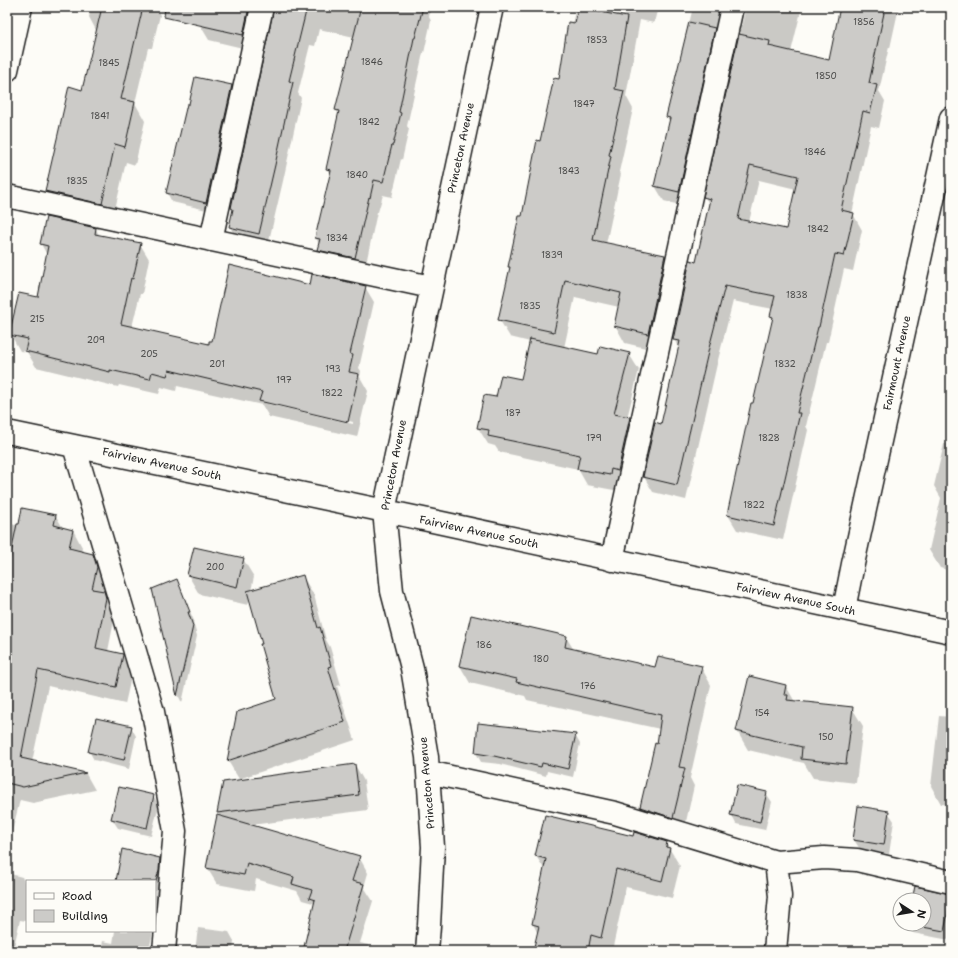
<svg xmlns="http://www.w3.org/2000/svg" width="958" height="958" font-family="'Shantell Sans',sans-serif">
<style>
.shadow{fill:#0003;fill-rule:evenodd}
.building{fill:#cccbc8;stroke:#1c1c1c;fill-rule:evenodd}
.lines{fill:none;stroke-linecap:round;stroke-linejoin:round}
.minor-casing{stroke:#1c1c1c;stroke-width:25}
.minor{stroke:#fdfcf7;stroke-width:22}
.labels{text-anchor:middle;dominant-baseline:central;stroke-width:3.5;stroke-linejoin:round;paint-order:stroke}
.number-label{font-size:9px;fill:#484847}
.street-label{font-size:11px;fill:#1c1c1c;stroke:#fdfcf7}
</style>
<rect width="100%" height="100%" fill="#fdfcf7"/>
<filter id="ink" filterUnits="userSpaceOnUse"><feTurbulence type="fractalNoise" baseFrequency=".025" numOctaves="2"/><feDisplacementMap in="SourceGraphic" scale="8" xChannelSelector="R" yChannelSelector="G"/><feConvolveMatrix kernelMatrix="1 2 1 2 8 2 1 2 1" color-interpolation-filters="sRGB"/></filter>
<g filter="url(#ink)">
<path class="shadow" d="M91,7H155L160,15L152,48H148L135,103L145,121L135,165L126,162L112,222L57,210L46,191L83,91L97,32L89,17Z
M204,7H431L429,17L431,21L424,53H423L407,126L409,129L402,160L401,159L392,197L383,195L378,212H377L364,273L327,265L318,250L319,244L316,238L331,176L327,169L339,115L336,110L354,37L319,29L315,46L310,45L298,93L301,98L283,181L267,249L239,242L230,227L234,212L232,208L275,10H268L251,50L209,40L200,25Z
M576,7H658L654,23L640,20L626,96L633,109L619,172L621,174L606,244L665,256L675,274L658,351L625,343L615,325L619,307L575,297L564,348L598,355L629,354L639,370L627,418H630L639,435L619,491L587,485L578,469L499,452L495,446L488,444L478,428L497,398L522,380L530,342L510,337L499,319L511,269L510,267L541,142L559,81Z
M693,7H802L791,52L829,61L841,7H899L890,48L889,47L879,91L885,101L879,128L871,126L852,214H853L862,230L853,271L844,269L828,342H826L806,426L808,430L783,540L737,530L728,515L773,320L771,316L773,309L733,301L717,364L686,500L653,492L644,477L662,425L679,349L674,339L696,263L710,206L705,197L745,10H737L688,207L664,201L655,186L670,122L667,117ZM759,180L796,189L787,230L749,222Z
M231,86L237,95L211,211L172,202L167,193L189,105Z
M96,229L99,235L140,244L149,259L142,294H140L132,327L209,346L213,343L311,286L365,287L374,302L359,368L361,371L360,377L368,391L357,437L269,417L262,405L177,386L176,391L161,387L159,394L119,385L118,387L36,367L27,352L20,351L11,335L38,298L47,255L41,244ZM268,402L353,422V424L268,404Z
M951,421V571L940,568L929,550L941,498L934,486L944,444H946Z
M23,509L56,516L63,528L73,530L82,547L81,552L92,554L102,571L106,584L104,593L113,609L115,616L108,651L122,655L132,673L125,704L48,686L32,762L86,774L95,790L33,803L20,800L7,852V539L11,524L20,526Z
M194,548L243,559L254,577L251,591L303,577L314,595L326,640L330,647L341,685L337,686L355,740L239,779L228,761L238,713L278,699L250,595L248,605L199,594L188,575Z
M176,580L181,590L194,621L193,622L197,636L182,703L178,695L153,590Z
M566,637L574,650L656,668L701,667L711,685L690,778L694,786L683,835L651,825L641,807L656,745H657L660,729L527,700L525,696L470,683L460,666Z
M786,686L795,702L852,708L863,726L856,783L813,778L804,763L748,750L737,731Z
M939,716L951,717V805L941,804L931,786Z
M131,727L136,736L129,769L94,760L89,751Z
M575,735L580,744L573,777L547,771L546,776L500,764L481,762L476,753Z
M355,765L364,781L368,810L251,825L359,857L368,873L364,887L373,901L360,943L368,945L371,951H304L315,906L313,903L302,900L297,891L256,879L254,891L217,884L207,868L220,817L218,813L224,783Z
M766,793L772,802L765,830L736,824L731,814Z
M153,796L159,805L151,836L118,828L112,819Z
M888,812L894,821L889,854L860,849L854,840Z
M634,837L666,843L680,866L672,898L626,887L612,951H534L538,934L533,924L545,870L536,856Z
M159,859L165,868L164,880L155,917V881H119Z
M7,873L22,877L27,886V914L26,921L20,920L13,951H7Z
M951,895V930L949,940L913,933L908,924H924V900H913Z
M198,928L229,932L234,941L233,951H195Z
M115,931H153L149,951H101L103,941L113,943Z"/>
<path class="building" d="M102,7H143L121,99L135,102L125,147L115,144L102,204L45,191L69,86L82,90Z
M165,7H249L243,35L164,17Z
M274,7H307L289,81L293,82L275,165L259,234L229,227L233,209L231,208Z
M361,7H423L415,38H414L399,112L401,113L393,145H392L383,182L374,180L370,198L369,197L355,258L317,250L320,239L315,238L331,170L326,169L339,111L335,110Z
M840,7H885L883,13H884L869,83L877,85L870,113L863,111L841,210L854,213L844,256L835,254L819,327H818L797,413H800L774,526L727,515L751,403H753L773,317L770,316L775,296L725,286L709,348L677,485L643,477L655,422L661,424L680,341L673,340L690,260L696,262L710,199L703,197L739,34L770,41L769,46L829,60ZM750,165L798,176L786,229L738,219Z
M578,8L627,17L615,89L624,91L609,155L611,156L593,240L665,255L648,334L614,326L621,293L565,280L554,332L498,320L510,267H508L519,216H522L537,140L540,141L554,78L559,79L568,22L575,23Z
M689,22L715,28L679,192L654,186L670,118L666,117Z
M195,77L232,85L206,203L166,193L187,104H189Z
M46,217L96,228L95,234L141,243L133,279L131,278L121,324L209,344V341H212L229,265L310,285L312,274L366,286L350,354L353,355L349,372L359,374L348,422L259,401L262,392L169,370L167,376L152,372L150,379L110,370V372L25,351L28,339L9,335L19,293L38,297L48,246L40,244Z
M530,339L598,354L600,346L630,353L614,414L630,417L618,471L611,469L610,475L577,469L580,455L488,436L489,430L477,428L484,395L496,397L501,375L521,379Z
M22,508L56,515L54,525L73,530L69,548L93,554L97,567L92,589L104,591L106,598L96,648L123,654V655L116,687L38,670L21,758L86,773L23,787L7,783V572L17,524H19Z
M194,547L244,558L237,587L187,575Z
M303,575L318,628L320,627L331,666L328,667L345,722L227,761L237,712L276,699L260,644H262L247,591Z
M177,579L190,612H188L193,626L177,696L152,589Z
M471,615L528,628V627L567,636L565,647L655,667L658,656L702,666L679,767L685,768L673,818L640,807L655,743L657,744L661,715L516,682L517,679L459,666Z
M749,676L786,685L784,695H788L787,700L853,707L846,764L801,759L802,747L736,731Z
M96,718L132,726L124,760L88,752Z
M478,723L576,734L568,769L542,763L541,767L494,756L475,753Z
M355,764L359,795L217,813L223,782Z
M737,785L767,792L760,822L730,815Z
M119,787L154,795L147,828L111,819Z
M858,806L889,811L884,845L853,840Z
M217,815L360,856L352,881L364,884L344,951H303L315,900L309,898L312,890L292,884L294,877L247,863L244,875L206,868Z
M545,815L633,836L634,832L667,842L666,847L670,848L662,881L616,869L601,938L591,935L588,951H533L539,926L532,924L546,859L535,856Z
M122,849L160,858L159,870L156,881H116Z
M915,886L951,894V899L944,931L907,924H924V900H912Z"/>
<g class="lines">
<defs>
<path id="minor" d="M7,70L21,7
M7,196L431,287
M211,240L262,7
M7,432L428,520L951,632
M74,446L153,712L175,831L164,951
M612,560L732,7
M844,609L853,564L951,118
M428,772L615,813L776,862L780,896L775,951
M776,862L824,858L857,860L951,882
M427,951L429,926L433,847L427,757L412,668L392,591L384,511L492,7"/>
</defs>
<use href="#minor" class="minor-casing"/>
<use href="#minor" class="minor"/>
</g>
</g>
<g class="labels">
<g class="number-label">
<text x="864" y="22">1856</text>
<text x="597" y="40">1853</text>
<text x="372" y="62">1846</text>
<text x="109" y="63">1845</text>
<text x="826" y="76">1850</text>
<text x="584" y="104">1847</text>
<text x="100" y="116">1841</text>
<text x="369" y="122">1842</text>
<text x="815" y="152">1846</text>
<text x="569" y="171">1843</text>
<text x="357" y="175">1840</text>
<text x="77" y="181">1835</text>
<text x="818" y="229">1842</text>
<text x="337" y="238">1834</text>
<text x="552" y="255">1839</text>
<text x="797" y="295">1838</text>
<text x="530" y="306">1835</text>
<text x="37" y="319">215</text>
<text x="96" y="340">209</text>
<text x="149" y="354">205</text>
<text x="217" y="364">201</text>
<text x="785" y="364">1832</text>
<text x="333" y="369">193</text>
<text x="284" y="380">197</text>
<text x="332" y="393">1822</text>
<text x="513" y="413">187</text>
<text x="594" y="438">179</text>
<text x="769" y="438">1828</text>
<text x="754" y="505">1822</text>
<text x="215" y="567">200</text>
<text x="484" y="645">186</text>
<text x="541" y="659">180</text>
<text x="588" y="686">176</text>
<text x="762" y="713">154</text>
<text x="826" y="737">150</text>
</g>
<g class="street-label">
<text transform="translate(461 148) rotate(-78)">Princeton Avenue</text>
<text transform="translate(897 363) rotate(-78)">Fairmount Avenue</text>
<text transform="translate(162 464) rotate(12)">Fairview Avenue South</text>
<text transform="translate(394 465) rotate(-79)">Princeton Avenue</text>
<text transform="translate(479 532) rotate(12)">Fairview Avenue South</text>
<text transform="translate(796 599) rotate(12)">Fairview Avenue South</text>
<text transform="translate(427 783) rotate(-95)">Princeton Avenue</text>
</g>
</g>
<rect width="958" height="958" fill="none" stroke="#fdfcf7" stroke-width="24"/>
<rect x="12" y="12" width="934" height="934" fill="none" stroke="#1c1c1c" stroke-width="1.5" filter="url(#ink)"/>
<rect x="26" y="880" width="130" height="52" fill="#fdfcf7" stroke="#a3a29f"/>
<rect x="34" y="893" width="20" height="6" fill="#fdfcf7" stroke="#a3a29f"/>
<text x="62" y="900" font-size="12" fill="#1c1c1c">Road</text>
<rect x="34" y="910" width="20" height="12" fill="#cccbc8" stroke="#a3a29f"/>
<text x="62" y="920" font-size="12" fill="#1c1c1c">Building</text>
<g transform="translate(912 912) rotate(102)"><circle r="19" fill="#fdfcf7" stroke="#a3a29f"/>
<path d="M0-3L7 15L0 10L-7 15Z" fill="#1c1c1c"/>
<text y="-6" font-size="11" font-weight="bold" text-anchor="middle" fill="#1c1c1c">N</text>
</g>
</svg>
